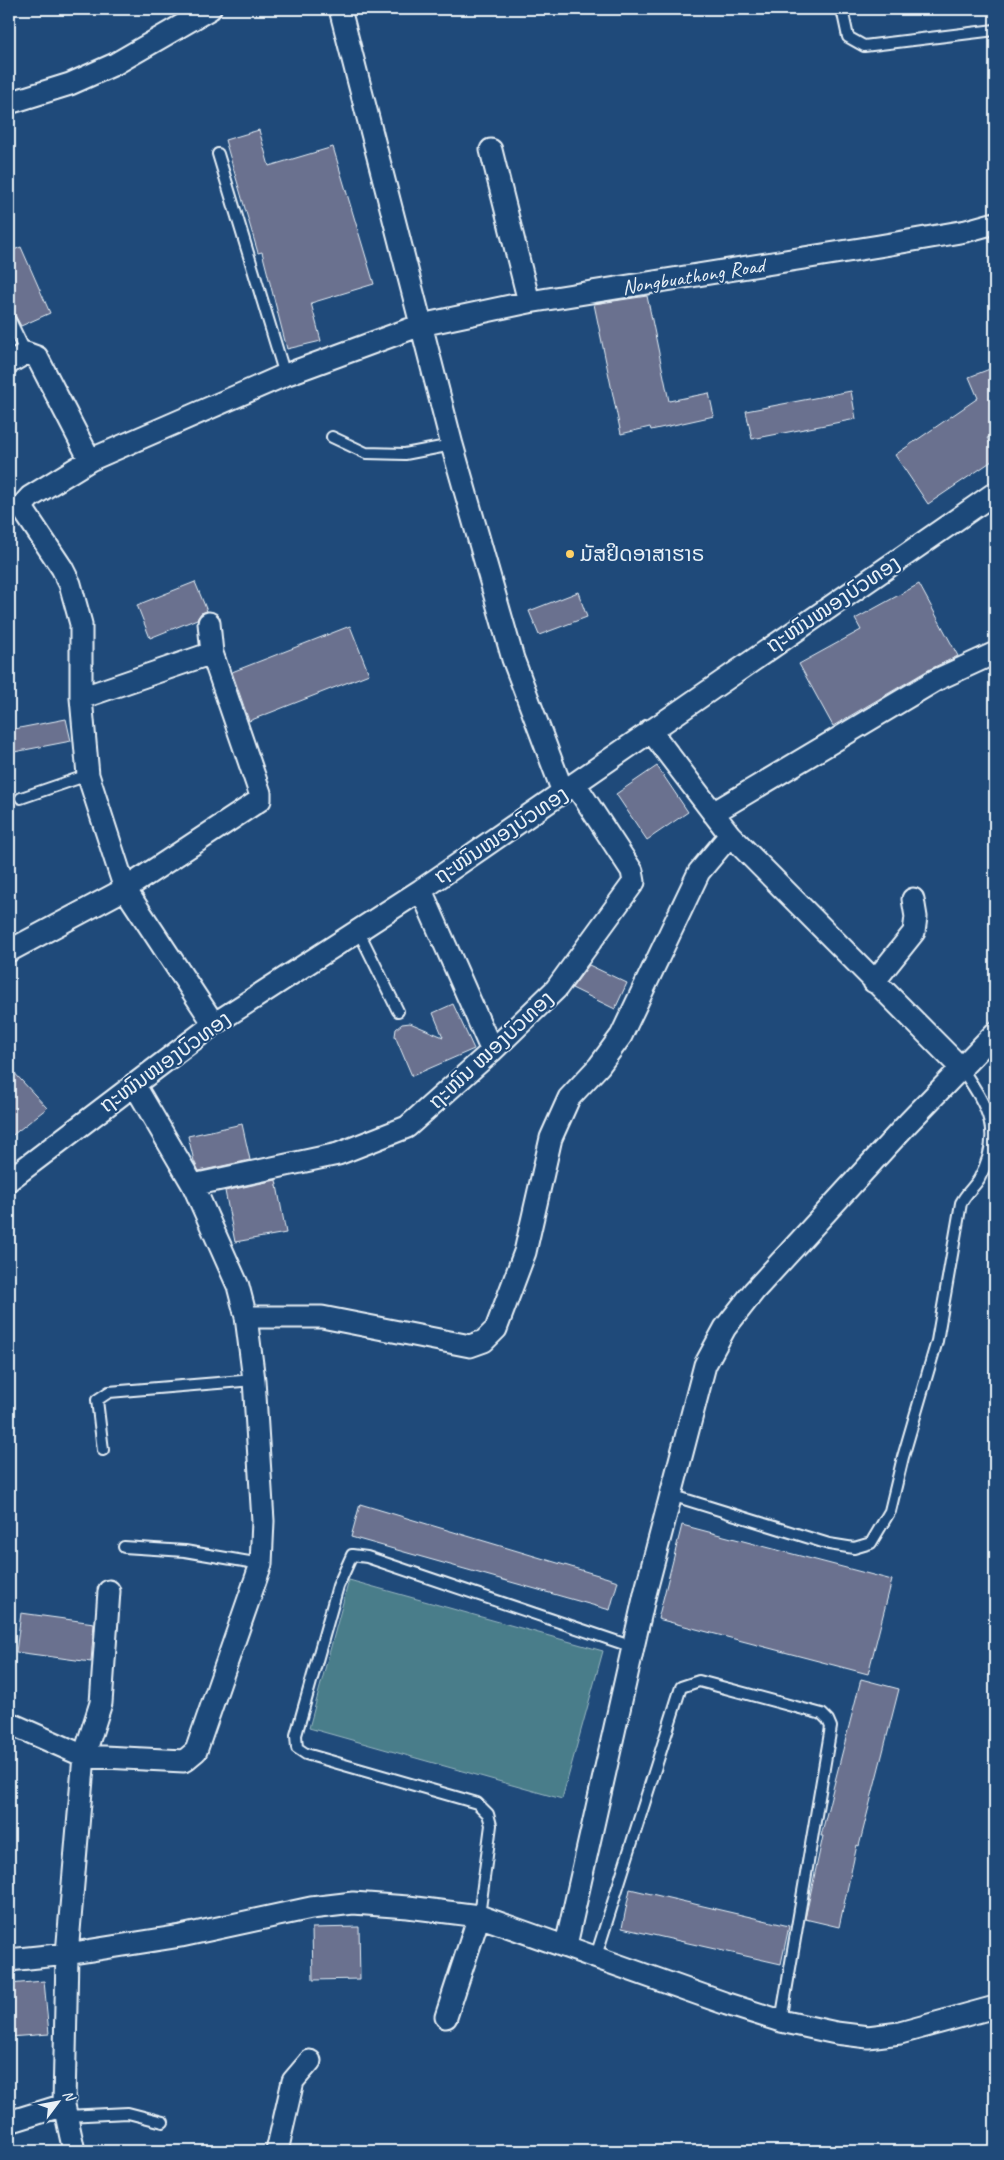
<svg xmlns="http://www.w3.org/2000/svg" width="1004" height="2160" font-family="Caveat,'Noto Sans Lao',sans-serif">
<style>
.green{fill:#4a7d8a;stroke:#99b7c1}
.building{fill:#6a718f;stroke:#e8f1f8}
.lines{fill:none;stroke-linecap:round;stroke-linejoin:round}
.service-casing{stroke:#e8f1f8;stroke-width:14}
.minor-casing{stroke:#e8f1f8;stroke-width:25}
.service{stroke:#1f4a7a;stroke-width:10}
.minor{stroke:#1f4a7a;stroke-width:21}
.poi-dot{fill:#ffd166;stroke:#1f4a7a;stroke-width:2}
.labels{text-anchor:middle;dominant-baseline:central;stroke-width:4;stroke-linejoin:round;paint-order:stroke}
.street-label{font-size:21px;fill:#e8f1f8;stroke:#1f4a7a}
.poi-label{font-size:21px;fill:#e8f1f8;stroke:#1f4a7a;text-anchor:start}
</style>
<rect width="100%" height="100%" fill="#1f4a7a"/>
<filter id="ink" filterUnits="userSpaceOnUse"><feTurbulence type="fractalNoise" baseFrequency=".02" numOctaves="2"/><feDisplacementMap in="SourceGraphic" scale="10" xChannelSelector="R" yChannelSelector="G"/><feConvolveMatrix kernelMatrix="1 2 1 2 8 2 1 2 1" color-interpolation-filters="sRGB"/></filter>
<g filter="url(#ink)">
<path class="green" d="M349,1580L603,1651L562,1799L309,1728Z"/>
<path class="building" d="M259,130L269,166L333,147L374,284L311,303L321,341L287,349L262,252L258,253L225,140Z
M21,247L50,313L21,326L15,315L9,311V252Z
M647,296L669,401L709,393L714,416L651,430L650,427L621,434L594,304Z
M995,367V435L987,438L995,450V459L928,504L895,455L978,398L969,377Z
M851,391L856,419L752,439L746,411Z
M195,582L207,611L201,613L197,619L150,638L137,605Z
M919,584L958,656L930,669L833,726L799,664L861,630L855,619Z
M578,592L587,617L539,635L529,611Z
M350,626L369,674L249,721L232,672Z
M66,719L71,741L9,753V730Z
M657,766L688,812L647,840L616,794Z
M589,965L627,983L615,1009L572,988Z
M453,1004L474,1049L412,1076L395,1036L396,1029L402,1024L410,1023L443,1037L433,1013Z
M9,1067L47,1108L9,1138Z
M242,1124L250,1160L199,1171L194,1161L188,1136Z
M276,1180L286,1233L235,1242L225,1191Z
M360,1504L618,1581L610,1610L351,1537Z
M682,1525L892,1580L868,1674L658,1619Z
M21,1613L94,1623L91,1662L16,1652Z
M861,1679L899,1689L859,1846L857,1845L839,1927L805,1919L823,1836H821Z
M630,1889L789,1926L781,1964L622,1928Z
M359,1927L360,1979L313,1980L312,1928Z
M44,1981L49,2034L9,2037V1984Z"/>
<g class="lines">
<defs>
<path id="service" d="M842,9L848,37L864,46L995,30
M218,154L285,375
M9,318L26,353
M332,437L366,453L405,454L452,445
M21,798L88,775
M358,930L398,1011
M103,1450L97,1400L109,1392L254,1380
M671,1495L829,1544L854,1548L871,1543L890,1511L903,1457L937,1341L961,1203C966,1193 974,1187 979,1179C1004,1133 988,1108 962,1069
M124,1547L185,1551L261,1564
M479,1916L491,1825L488,1814L477,1803L306,1754L297,1748L296,1735L338,1586L352,1555L367,1557L633,1647
M596,1956L681,1687L699,1681L822,1714L828,1720L831,1727L781,2021
M66,2116L128,2113L163,2122"/>
<path id="minor" d="M340,9L452,445L513,659L563,792
M9,103L70,84L115,64L210,9
M491,150L529,302
M9,363L26,353L37,357L90,460
M81,698L212,653
M650,730L730,835L962,1069
M713,813L936,680L995,653
M421,890L492,1051
M9,951L125,889L260,800V793L212,653L209,623
M874,982L914,932L916,917L913,899
M214,1024L125,889L88,775L81,698V624L70,584L62,568L24,511L23,505L30,497L90,460L285,375L421,325L529,302L879,246L966,231L995,223
M9,1180L214,1024L421,890L995,493
M193,1185L338,1154L407,1127L492,1051L556,989L634,882L632,871L575,784
M246,1317H322L470,1346L484,1341L496,1329L525,1252L551,1138L569,1098L599,1066L621,1036L699,872L730,835
M9,1723L84,1756L184,1761L196,1751L261,1564L263,1521L254,1380L246,1317L238,1286L193,1185L134,1084
M566,1945L645,1594L705,1365L725,1328L754,1291L908,1123L995,1033
M9,1960L67,1954L181,1936L311,1908L353,1903L408,1907L479,1916L727,2004L781,2021L836,2033L868,2037L900,2033L995,2007
M446,2017L479,1916
M9,2122L64,2105
M74,2151L64,2105L67,1954L84,1756L101,1703L109,1591
M277,2151L293,2081L310,2061"/>
</defs>
<use href="#service" class="service-casing"/>
<use href="#minor" class="minor-casing"/>
<use href="#service" class="service"/>
<use href="#minor" class="minor"/>
</g>
</g>
<circle class="poi-dot" cx="570" cy="554" r="5"/>
<g class="labels">
<g class="street-label">
<text transform="translate(693 276) rotate(-9)">Nongbuathong Road</text>
<text transform="translate(833 604) rotate(-34)">ຖະໜົນໜອງບົວທອງ</text>
<text transform="translate(501 835) rotate(-34)">ຖະໜົນໜອງບົວທອງ</text>
<text transform="translate(491 1050) rotate(-43)">ຖະໜົນ ໝອງບົວທອງ</text>
<text transform="translate(165 1062) rotate(-36)">ຖະໜົນໜອງບົວທອງ</text>
</g>
<g class="poi-label">
<text x="580" y="554">ມັສຢິດອາສາຮາຣ</text>
</g>
</g>
<rect width="1004" height="2160" fill="none" stroke="#1f4a7a" stroke-width="30"/>
<rect x="15" y="15" width="974" height="2130" fill="none" stroke="#e8f1f8" stroke-width="2" filter="url(#ink)"/>
<g transform="translate(58 2102) rotate(58)" stroke="#1f4a7a" stroke-width="4" paint-order="stroke">
<path d="M0-4L9 19L0 12L-9 19Z" fill="#e8f1f8"/>
<text y="-8" font-size="14" font-weight="bold" text-anchor="middle" fill="#e8f1f8">N</text>
</g>
</svg>
